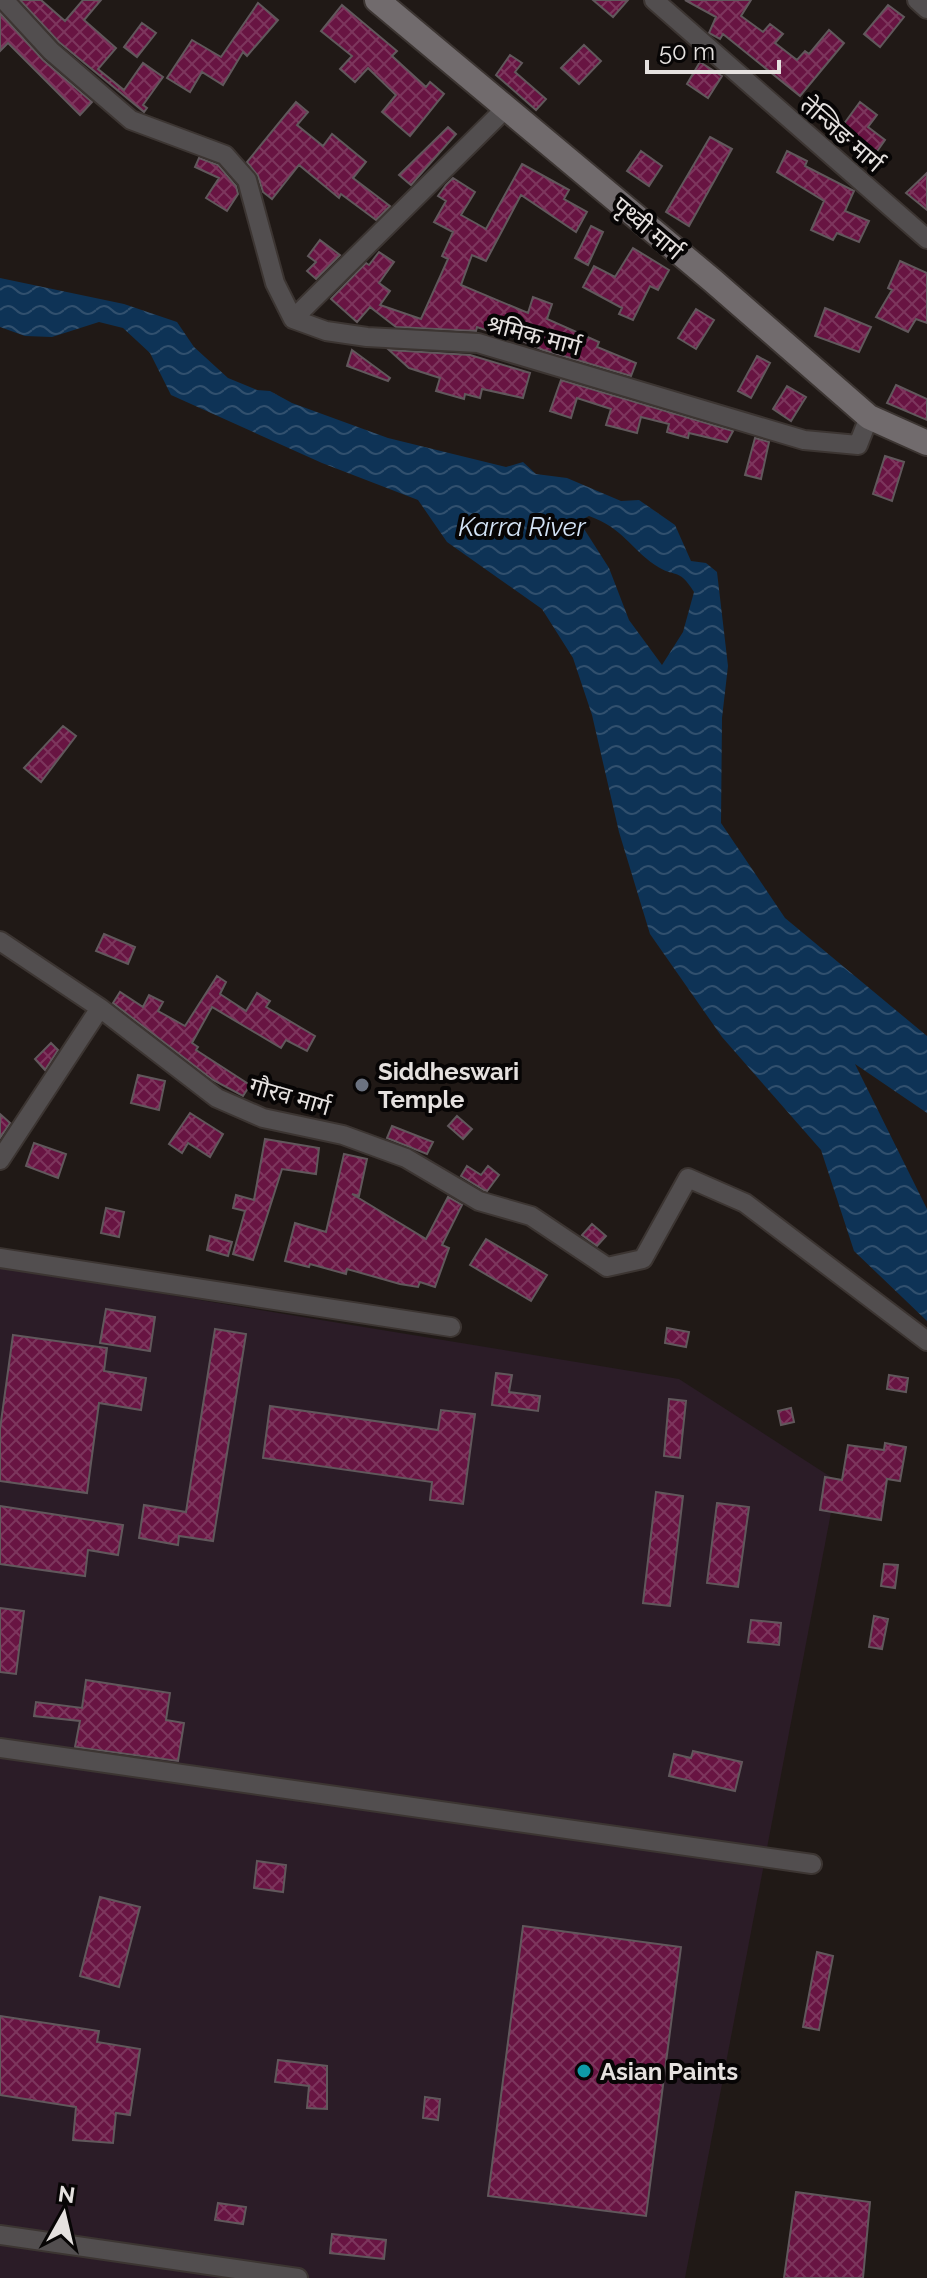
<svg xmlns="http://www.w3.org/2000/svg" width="927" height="2278" font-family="Raleway,'Noto Sans Devanagari',sans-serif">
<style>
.industrial{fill:#2b1c27}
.water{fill:url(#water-waves);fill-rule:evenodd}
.building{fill:url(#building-cross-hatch);stroke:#61585c;stroke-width:2}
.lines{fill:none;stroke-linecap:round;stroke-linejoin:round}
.street-casing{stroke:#3c3532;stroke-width:22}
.secondary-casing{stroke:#3c3532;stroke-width:28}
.street{stroke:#524e4f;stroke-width:18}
.secondary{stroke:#716b6d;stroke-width:24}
.worship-dot{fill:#6b7280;stroke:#070505;stroke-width:3}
.culture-dot{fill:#0f9aa8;stroke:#070505;stroke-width:3}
.labels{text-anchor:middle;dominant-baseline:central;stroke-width:8;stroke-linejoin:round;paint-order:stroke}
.street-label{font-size:24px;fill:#e5e1df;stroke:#070505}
.poi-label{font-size:24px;font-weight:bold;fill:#e5e1df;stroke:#070505;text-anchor:start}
.water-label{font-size:26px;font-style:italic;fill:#d3e3f6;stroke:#070505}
</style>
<defs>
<pattern id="water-waves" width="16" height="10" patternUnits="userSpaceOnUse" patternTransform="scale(2)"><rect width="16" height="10" fill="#0e3356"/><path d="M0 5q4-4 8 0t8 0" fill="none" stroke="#31506e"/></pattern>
<pattern id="building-cross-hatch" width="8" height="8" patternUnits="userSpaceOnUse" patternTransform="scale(2)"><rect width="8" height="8" fill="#681442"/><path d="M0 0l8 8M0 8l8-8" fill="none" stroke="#7d365d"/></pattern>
</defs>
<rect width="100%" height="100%" fill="#201916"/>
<path class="industrial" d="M0,1267L679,1379L837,1481L685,2278H0Z"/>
<path class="water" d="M0,278L124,304L177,322L194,347L228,378L257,390L270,391L292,403L388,438L506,467L523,462L536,474L567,478L621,501L639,500L675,525L691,561L706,563L717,572L728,666L722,718L721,823L785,918L927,1036V1113L855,1064L927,1209V1321L854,1251L821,1150L722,1037L650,934L619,832L592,715L573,658L542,609L447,542L418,500L322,463L171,395L150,353L123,328L99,322L52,337L25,336L0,327ZM589,516C624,529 629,547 655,565C675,579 678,566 694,592L683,632L662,665L629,620L609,568L579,521Z"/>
<path class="building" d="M20,0H41L65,21L83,0H101L84,20L116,48L98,69L124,90L143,63L163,77L143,105L147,108L144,112L59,42Z
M593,0H628L613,17Z
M685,0H751L741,16L763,32L770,24L783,34L775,43L797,60L805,51L809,54L829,30L844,43L800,96L723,34L720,39L709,33L716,17Z
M258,3L278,20L247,56L243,52L223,85L202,72L190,92L167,78L192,40L221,57Z
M342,5L397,51L392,56L426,87L430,82L444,94L410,136L382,112L396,95L368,68L355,82L340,69L352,56L321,31Z
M888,5L904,17L880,47L864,34Z
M0,13L43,60L92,102L80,115L8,43L0,51Z
M142,23L156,33L137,57L124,47Z
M584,45L601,61L579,84L561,68Z
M510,55L522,63L515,72L546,99L536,110L496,75Z
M700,62L722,76L708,98L687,84Z
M296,102L308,112L297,125L323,146L332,134L366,162L353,178L390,206L376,220L341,194L339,198L299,165L272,199L263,192L258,176L247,162Z
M860,102L877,115L868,127L885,140L868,164L853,152L858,147L838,132Z
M448,127L456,134L411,185L399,175Z
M710,137L732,149L689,226L666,212Z
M641,151L662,166L649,186L627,171Z
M787,151L807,161L805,166L854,191L845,211L869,221L859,242L837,233L833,240L811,230L824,201L777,172Z
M199,158L218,165L236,186L238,194L227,211L206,198L219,178L195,167Z
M522,164L569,190L564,199L587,212L576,232L521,195L486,261L472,255L461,285L528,313L533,297L552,304L547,319L599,342L597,347L636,363L631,376L543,350L499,331L497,334L477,327L476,331L396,327L370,307L357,322L331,299L366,263L369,265L379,252L394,262L379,283L390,291L380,305L421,319L448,259L442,256L453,232L434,222L446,201L438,196L446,185L453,178L475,192L461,215L486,229Z
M927,173V210L906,193Z
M591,226L603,232L588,265L575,258Z
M320,240L340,255L316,279L307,271L316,262L308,256Z
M633,248L669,270L658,290L650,286L633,320L619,314L622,308L583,287L594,266L615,277Z
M900,261L927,273V323L916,319L908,332L876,317L892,290L888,288Z
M825,308L871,327L859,352L815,336Z
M696,309L714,320L696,349L678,338Z
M352,350L390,378L388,381L347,366Z
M389,350L470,355L530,373L523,398L482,389L480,398L465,394L464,399L436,391L440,378L409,368Z
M757,356L770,363L751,398L738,391Z
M561,380L733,431L727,442L689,433L688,438L667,432L669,424L641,417L637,433L606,425L611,409L577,398L571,418L550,411Z
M896,385L927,399V420L887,403Z
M787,386L806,397L791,421L773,409Z
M755,438L769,442L761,479L745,475Z
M885,456L904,462L892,501L873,494Z
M63,726L76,736L41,782L24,768Z
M104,934L135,947L128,964L96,951Z
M217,976L226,982L220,994L246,1011L257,993L270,1001L266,1007L315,1036L307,1051L286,1040L281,1048L212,1007L192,1043L198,1047L196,1050L250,1085L243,1096L213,1080L113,1003L120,992L143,1007L149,995L163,1002L158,1011L185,1026Z
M51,1043L58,1050L45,1070L35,1059Z
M138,1075L165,1081L159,1110L131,1103Z
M190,1113L223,1134L210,1157L188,1143L182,1153L169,1144Z
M0,1114L10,1123L0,1138Z
M457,1116L472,1129L463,1139L448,1126Z
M392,1126L433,1142L427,1154L387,1138Z
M265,1139L319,1148L316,1174L282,1169L253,1260L233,1254L245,1211L233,1208L236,1195L254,1200Z
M34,1143L66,1154L58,1178L26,1166Z
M344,1154L367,1159L359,1196L352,1194L426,1239L448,1197L462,1205L442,1245L449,1248L435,1287L420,1282L418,1287L400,1284L347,1269L346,1274L310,1264L309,1267L285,1261L295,1223L326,1232Z
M467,1166L481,1175L488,1166L499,1175L487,1191L484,1190L461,1176Z
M106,1208L124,1212L119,1237L101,1233Z
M592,1224L606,1236L597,1246L582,1235Z
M210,1236L232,1242L228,1256L207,1250Z
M486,1239L547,1275L531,1301L470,1265Z
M106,1309L155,1317L150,1351L100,1343Z
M667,1328L689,1332L686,1347L665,1343Z
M215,1329L246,1334L213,1541L179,1536L178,1545L139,1538L144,1505L186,1512Z
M13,1335L107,1348L104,1371L146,1378L141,1410L99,1403L87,1493L0,1481V1429Z
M496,1373L512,1375L509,1392L540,1396L538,1411L492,1405Z
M889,1375L908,1378L906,1392L887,1389Z
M669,1399L686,1401L680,1458L664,1456Z
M270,1406L438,1430L441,1410L475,1414L463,1504L430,1500L432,1482L263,1458Z
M791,1408L794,1422L781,1425L778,1411Z
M885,1443L906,1447L900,1481L887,1479L881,1520L820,1510L825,1477L842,1480L848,1445L884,1450Z
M656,1492L683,1496L670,1606L643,1603Z
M717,1503L749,1507L738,1587L707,1583Z
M0,1506L123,1525L118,1555L88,1550L85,1576L0,1564Z
M884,1564L898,1565L895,1588L881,1586Z
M0,1608L24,1611L16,1674L0,1672Z
M874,1616L888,1619L882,1649L869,1647Z
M751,1620L781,1623L779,1645L748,1642Z
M86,1680L170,1693L166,1720L184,1723L178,1761L75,1747L80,1721L34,1716L36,1702L82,1708Z
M693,1751L742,1762L735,1791L669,1776L674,1754L691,1758Z
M257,1861L286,1865L283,1892L254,1888Z
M100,1897L140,1907L119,1987L80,1976Z
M523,1926L681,1947L646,2216L488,2196Z
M817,1952L833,1956L819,2030L803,2027Z
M0,2016L99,2031L97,2042L140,2049L130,2115L116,2113L113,2143L73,2140L76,2107L0,2095Z
M278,2060L327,2066V2109L307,2108L309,2086L275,2082Z
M425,2097L440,2099L438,2120L423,2118Z
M796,2192L870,2202L863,2278H784Z
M218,2203L246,2207L243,2224L215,2220Z
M332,2234L386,2240L384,2259L330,2253Z"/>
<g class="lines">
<defs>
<path id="street" d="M4,0L51,51L131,120L225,155L247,180L275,283L293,319L326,331L367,337L478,343L804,440L858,445L869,417
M654,0L927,239
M917,0L927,9
M293,319L505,109
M0,941L100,1008L217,1098L263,1118L343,1135L406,1158L479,1201L531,1216L607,1267L643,1259L688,1178L745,1203L927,1341
M0,1160L100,1008
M0,1258L451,1327
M0,1748L812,1864
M0,2235L298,2278"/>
<path id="secondary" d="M377,0L712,280L869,417L927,443"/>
</defs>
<use href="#street" class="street-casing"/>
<use href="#secondary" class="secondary-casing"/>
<use href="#street" class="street"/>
<use href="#secondary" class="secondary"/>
</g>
<circle class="worship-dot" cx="362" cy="1085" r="8"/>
<circle class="culture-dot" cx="584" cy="2071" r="8"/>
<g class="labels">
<g class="street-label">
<text transform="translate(842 134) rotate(41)">तेन्जिङ मार्ग</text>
<text transform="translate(648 228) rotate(40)">पृथ्वी मार्ग</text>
<text transform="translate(534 335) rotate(15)">श्रमिक मार्ग</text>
<text transform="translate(290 1096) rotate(16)">गौरव मार्ग</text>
</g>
<g class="poi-label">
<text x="378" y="1071">Siddheswari<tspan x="378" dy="28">Temple</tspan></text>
<text x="600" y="2071">Asian Paints</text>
</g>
<g class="water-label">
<text x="522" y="527">Karra River</text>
</g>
</g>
<g transform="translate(64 2214) rotate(8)" stroke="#070505" stroke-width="6" paint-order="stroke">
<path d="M0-6L14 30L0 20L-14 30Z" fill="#e5e1df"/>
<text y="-12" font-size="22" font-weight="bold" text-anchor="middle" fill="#e5e1df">N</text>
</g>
<path d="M647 60v12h132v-12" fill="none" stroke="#e5e1df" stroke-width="4"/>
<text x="659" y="60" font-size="24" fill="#e5e1df" stroke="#070505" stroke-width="6" paint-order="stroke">50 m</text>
</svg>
